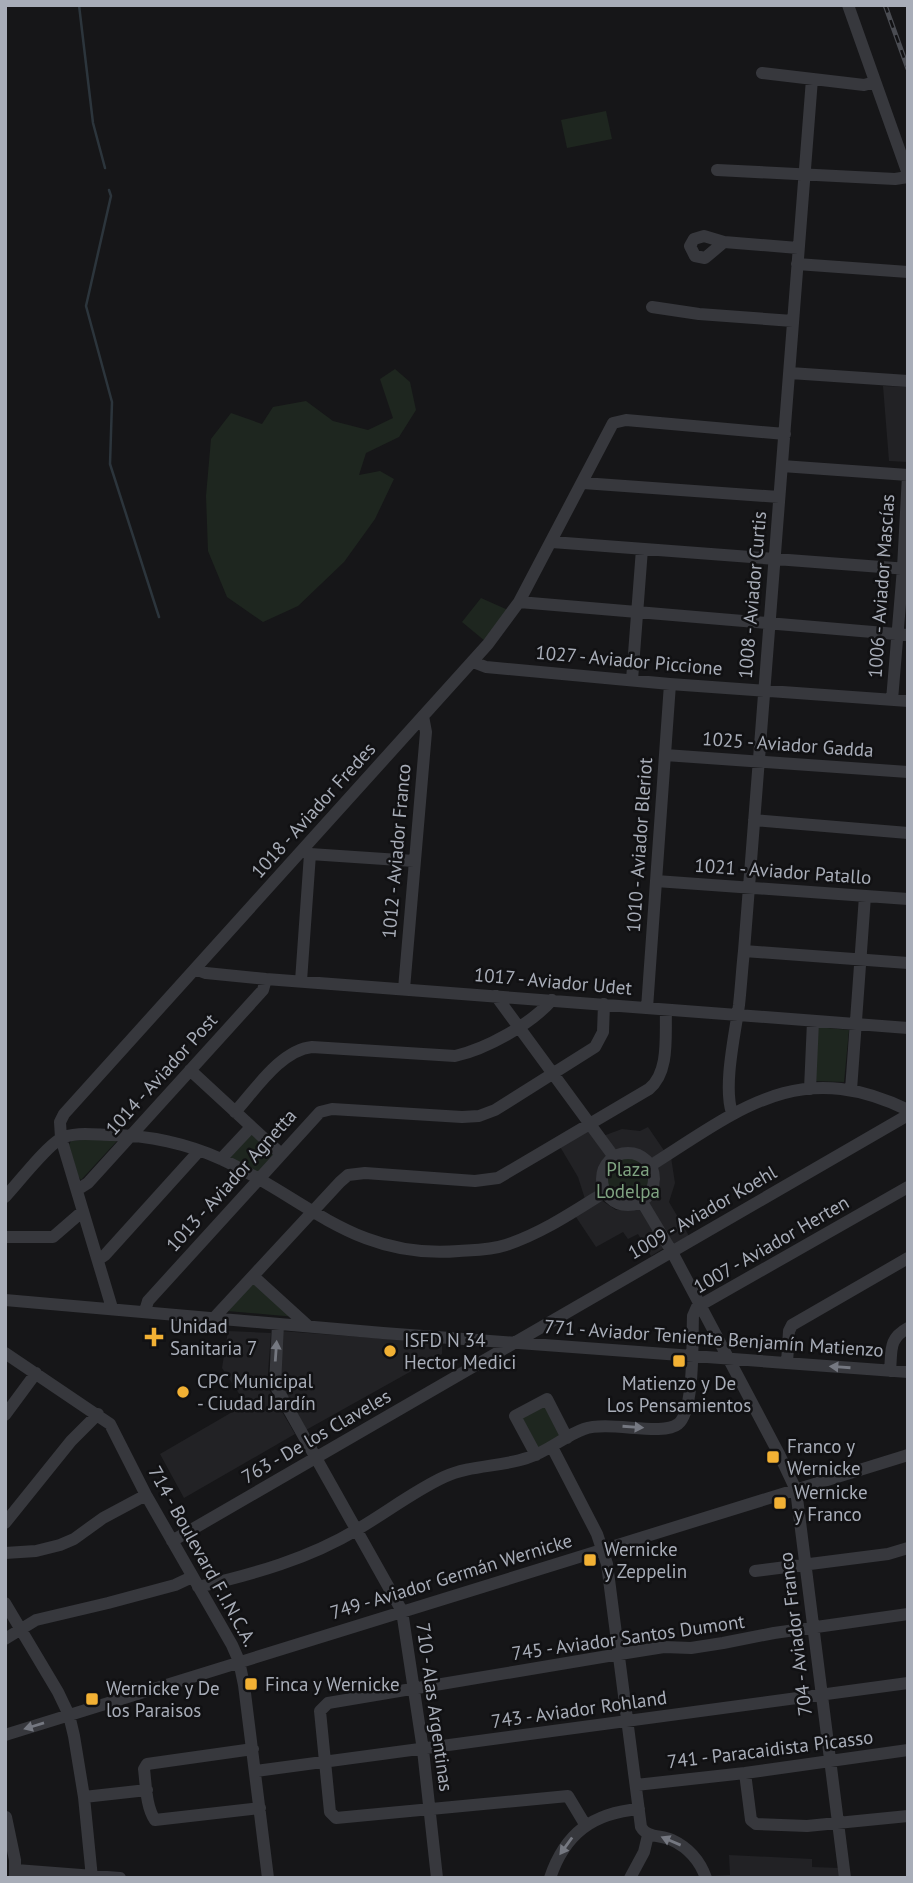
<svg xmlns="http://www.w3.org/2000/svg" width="913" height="1883" font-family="'PT Sans',sans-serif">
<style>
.built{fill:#222225}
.green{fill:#1e261f}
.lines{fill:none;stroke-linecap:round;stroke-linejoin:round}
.stream{stroke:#2c353c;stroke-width:2.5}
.minor{stroke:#37383d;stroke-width:12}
.rail-casing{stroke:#4a4c52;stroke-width:5}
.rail{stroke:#111113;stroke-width:2.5;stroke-dasharray:8;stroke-linecap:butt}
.oneway{fill:#757881}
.poi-dot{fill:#f2b134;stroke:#111113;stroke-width:2.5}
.labels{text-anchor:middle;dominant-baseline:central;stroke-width:5;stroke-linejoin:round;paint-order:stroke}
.street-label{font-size:19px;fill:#a8adb8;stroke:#111113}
.park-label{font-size:19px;fill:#7fa381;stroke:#111113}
.poi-label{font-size:19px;fill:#a8adb8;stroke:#111113;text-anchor:start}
</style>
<rect width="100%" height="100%" fill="#161618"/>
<path class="built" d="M883,386L908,387V462L889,461Z
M648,1127L665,1152L650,1159L635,1150H615L603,1136L622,1129L640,1131Z
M588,1128L611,1158L601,1170L599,1190L585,1199L578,1177L559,1145Z
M671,1157L675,1183L669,1202L689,1236L673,1244L649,1204L660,1183L657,1167Z
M601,1200L616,1210L638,1207L664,1248L651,1256L638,1234L628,1239L623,1232L596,1247L574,1214Z
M228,1331L271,1333L267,1386L295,1434L184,1498L160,1454L246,1404L222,1368Z
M281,1331L442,1343V1354L306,1430L278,1379Z
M729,1855L812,1859V1867L840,1868L841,1878H710L709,1876L730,1875Z"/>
<path class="green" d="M606,111L612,139L567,148L561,120Z
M395,369L410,382L416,410L399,437L366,453L359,475L380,471L394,479L375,519L344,562L298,606L263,622L227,597L208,551L206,496L211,439L231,413L262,424L273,407L306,401L333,421L368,430L393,418L380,379Z
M481,598L508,610L485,641L462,622Z
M817,1027L849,1030L844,1082L813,1081Z
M251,1130L277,1153L256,1176L224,1159Z
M94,1139L117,1141L81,1180L78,1176L69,1145L71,1141Z
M605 1179a23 23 0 1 1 46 0a23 23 0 1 1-46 0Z
M252,1282L296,1317L227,1311Z
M547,1399L567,1438L536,1455L515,1416Z"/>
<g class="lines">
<path class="stream" d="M79,5L93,123L105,168
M109,190L111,196L86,306L112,402L110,464L159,617"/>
<path class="minor" d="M848,5L908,174
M762,73L864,85L875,82
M717,170L895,179L908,177
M724,242L705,258L695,256L690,246L694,239L704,236L724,242L798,248
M797,264L908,272
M652,307L699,314L793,321
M790,373L908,381
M782,466L908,475
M583,483L779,497
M552,542L908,569
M519,602L908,635
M473,662L486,667L670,684L908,701
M632,680L642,549
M892,700L903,568L908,475
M665,755L908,772
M754,820L908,833
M310,854L414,861
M656,881L908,899
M744,951L908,963
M195,969L206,973L266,979L908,1028
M301,981L310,854L305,849
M404,989L426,732L423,716
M496,996L614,1157
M647,1008L670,684
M190,1070L281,1154
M810,1089L813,1021
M851,1090L865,896
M235,1112C255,1090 281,1050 312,1047L455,1056C486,1049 530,1025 552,1000
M732,1113C723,1086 735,1034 739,1005C741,987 742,969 744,951L812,79
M602 1179a26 26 0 1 1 52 0a26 26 0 1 1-52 0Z
M221,1159L251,1127
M650,1166C740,1109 799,1057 908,1110
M77,1190L88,1183L263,990L266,979
M5,1197C19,1182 44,1149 60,1139C74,1131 97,1135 112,1135C148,1135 188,1144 221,1159C306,1198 355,1260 459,1251C475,1250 491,1250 506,1245C542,1233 573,1212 605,1192
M642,1202L672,1252L779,1454L796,1490L845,1878
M5,1237H53L83,1211
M99,1259L105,1255L199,1151
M253,1276L308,1326
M5,1300L383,1333L908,1372
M112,1308L61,1138L60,1122L64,1114L488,644L519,602L613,423L626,420L785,434
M145,1311L148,1301L320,1112L332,1109L462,1117L479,1116L495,1110L595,1047L603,1032L604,1004
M214,1318L340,1182L348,1175L365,1173L475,1181L498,1178L649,1089C670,1072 665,1035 666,1010
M278,1324L275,1385L402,1611L423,1750L437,1878
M5,1353L110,1424L146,1495L232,1645L239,1661L244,1685L268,1878
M787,1363L789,1331L792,1325L908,1258
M890,1371C892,1350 888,1339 908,1328
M5,1415L36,1373
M552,1447L597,1534L607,1564L641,1827C647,1838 661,1835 672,1840C689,1848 700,1861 706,1878
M536,1455L515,1416L547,1399L567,1438
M5,1523L71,1441L98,1414
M172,1541L908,1115
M5,1553L36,1551L60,1545L74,1539L103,1518L146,1495
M755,1571L888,1554L908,1548
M198,1587C254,1574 308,1559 358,1529C387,1512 414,1491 444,1477C470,1465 500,1467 527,1458C548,1452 564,1436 584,1429C609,1420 662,1437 678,1424C695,1411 692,1338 693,1316L697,1307L908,1187
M5,1603L58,1692L69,1715L74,1736L84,1797L92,1878
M5,1639L36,1620L108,1603L175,1585L192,1577
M5,1735L908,1455
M253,1749L147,1764L144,1769C146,1785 146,1807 155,1820L260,1808
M256,1771L908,1683
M745,1773L751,1820L756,1824L807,1826L908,1816
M636,1785L745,1773L908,1750
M84,1797L147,1790
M6,1817L15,1860V1877
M586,1826L568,1796L336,1818L330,1812L320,1711L328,1703L620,1654L664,1647L691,1648L723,1643L774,1633L908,1614
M16,1870L120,1878
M550,1878C565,1833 593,1813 639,1809
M630,1878L644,1852L648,1835"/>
<defs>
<path id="rail" d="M885,5L908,69"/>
</defs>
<use href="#rail" class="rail-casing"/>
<use href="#rail" class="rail"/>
</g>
<defs><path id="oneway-solid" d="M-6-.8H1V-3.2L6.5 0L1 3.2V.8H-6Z" transform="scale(1.75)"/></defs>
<g class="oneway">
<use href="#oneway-solid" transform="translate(276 1351) rotate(-86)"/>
<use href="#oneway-solid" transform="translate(840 1367) rotate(-176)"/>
<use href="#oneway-solid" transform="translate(633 1427) rotate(4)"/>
<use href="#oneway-solid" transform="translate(34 1726) rotate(163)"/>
<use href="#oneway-solid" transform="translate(671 1841) rotate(-157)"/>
<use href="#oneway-solid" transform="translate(566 1846) rotate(126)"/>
</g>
<g class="poi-dot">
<path d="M150.5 1326.5h7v7h7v7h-7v7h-7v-7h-7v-7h7z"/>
<circle cx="390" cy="1351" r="7"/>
<rect x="672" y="1354" width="14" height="14" rx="3.5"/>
<circle cx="183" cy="1392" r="7"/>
<rect x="766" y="1450" width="14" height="14" rx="3.5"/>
<rect x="773" y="1496" width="14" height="14" rx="3.5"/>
<rect x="583" y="1553" width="14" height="14" rx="3.5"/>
<rect x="244" y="1677" width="14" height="14" rx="3.5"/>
<rect x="85" y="1692" width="14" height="14" rx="3.5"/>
</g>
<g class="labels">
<g class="street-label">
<text transform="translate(881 586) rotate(-86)">1006 - Aviador Mascías</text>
<text transform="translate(752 595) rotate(-85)">1008 - Aviador Curtis</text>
<text transform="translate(629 660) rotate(5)">1027 - Aviador Piccione</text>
<text transform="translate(788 744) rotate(4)">1025 - Aviador Gadda</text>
<text transform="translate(313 810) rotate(-48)">1018 - Aviador Fredes</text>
<text transform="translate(639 845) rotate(-86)">1010 - Aviador Bleriot</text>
<text transform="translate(396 851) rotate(-85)">1012 - Aviador Franco</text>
<text transform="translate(783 871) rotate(4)">1021 - Aviador Patallo</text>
<text transform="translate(553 981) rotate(5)">1017 - Aviador Udet</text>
<text transform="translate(161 1074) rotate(-48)">1014 - Aviador Post</text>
<text transform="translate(231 1180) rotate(-48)">1013 - Aviador Agnetta</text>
<text transform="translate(702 1212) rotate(-30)">1009 - Aviador Koehl</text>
<text transform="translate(771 1244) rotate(-30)">1007 - Aviador Herten</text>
<text transform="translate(714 1338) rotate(4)">771 - Aviador Teniente Benjamín Matienzo</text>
<text transform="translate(316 1436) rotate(-30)">763 - De los Claveles</text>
<text transform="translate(203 1556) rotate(61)">714 - Boulevard F.I.N.C.A.</text>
<text transform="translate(451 1576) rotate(-17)">749 - Aviador Germán Wernicke</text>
<text transform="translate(795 1634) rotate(-97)">704 - Aviador Franco</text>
<text transform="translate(628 1637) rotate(-8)">745 - Aviador Santos Dumont</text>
<text transform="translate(435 1707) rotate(82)">710 - Alas Argentinas</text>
<text transform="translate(579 1709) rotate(-8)">743 - Aviador Rohland</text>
<text transform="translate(770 1749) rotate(-7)">741 - Paracaidista Picasso</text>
</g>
<g class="park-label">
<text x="628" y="1169">Plaza<tspan x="628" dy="22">Lodelpa</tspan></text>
</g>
<g class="poi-label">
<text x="170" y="1326">Unidad<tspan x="170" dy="22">Sanitaria 7</tspan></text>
<text x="404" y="1340">ISFD N 34<tspan x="404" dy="22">Hector Medici</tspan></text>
<text x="197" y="1381">CPC Municipal<tspan x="197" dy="22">- Ciudad Jardín</tspan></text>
<text x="679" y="1383" text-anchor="middle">Matienzo y De<tspan x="679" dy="22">Los Pensamientos</tspan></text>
<text x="787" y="1446">Franco y<tspan x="787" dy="22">Wernicke</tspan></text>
<text x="794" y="1492">Wernicke<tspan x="794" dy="22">y Franco</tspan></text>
<text x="604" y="1549">Wernicke<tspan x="604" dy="22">y Zeppelin</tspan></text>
<text x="265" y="1684">Finca y Wernicke</text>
<text x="106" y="1688">Wernicke y De<tspan x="106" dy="22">los Paraisos</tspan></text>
</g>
</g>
<rect width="913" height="1883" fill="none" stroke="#a8adb8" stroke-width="14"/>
</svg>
